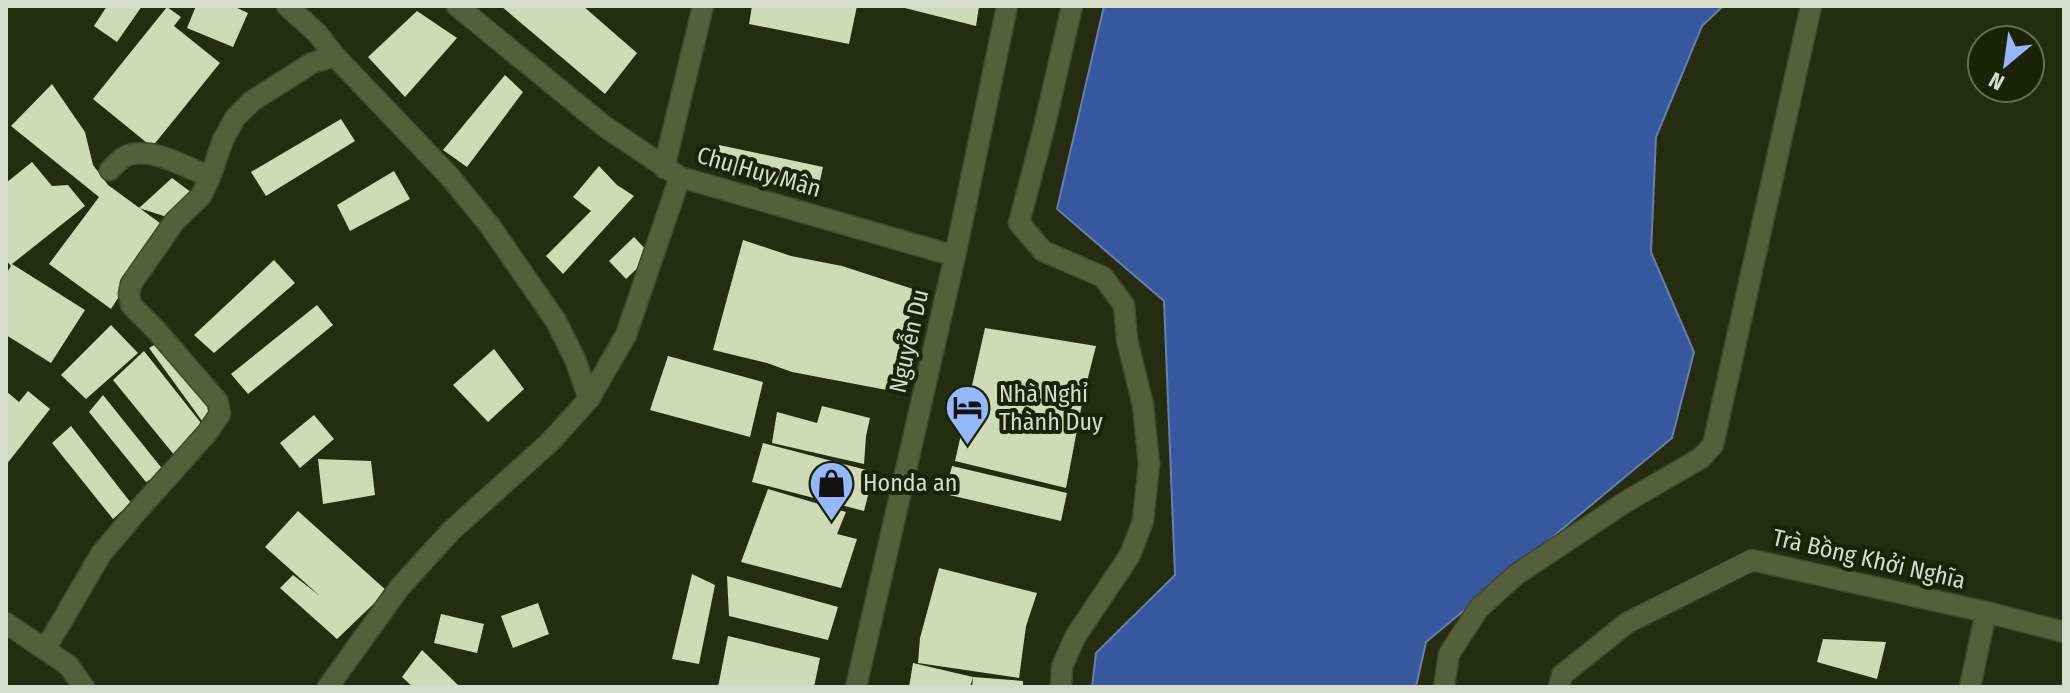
<svg xmlns="http://www.w3.org/2000/svg" width="2070" height="693" font-family="'Fira Sans Condensed',sans-serif">
<style>
.water{fill:#37589e;stroke:#677fab;stroke-width:2}
.building{fill:#cfdab7}
.lines{fill:none;stroke-linecap:round;stroke-linejoin:round}
.pedestrian-casing{stroke:#41482e;stroke-width:23}
.minor-casing{stroke:#41482e;stroke-width:23}
.tertiary-casing{stroke:#41482e;stroke-width:23}
.pedestrian{stroke:#555f3c;stroke-width:20}
.minor{stroke:#555f3c;stroke-width:20}
.tertiary{stroke:#555f3c;stroke-width:20}
.labels{text-anchor:middle;dominant-baseline:central;stroke-width:8;stroke-linejoin:round;paint-order:stroke}
.street-label{font-size:24px;fill:#d6dbca;stroke:#1b2206}
.poi-label{font-size:24px;fill:#d6dbca;stroke:#1b2206;text-anchor:start}
</style>
<rect width="100%" height="100%" fill="#252c10"/>
<path class="water" d="M1104,6H1723L1702,26L1656,137L1651,252L1694,352L1672,438L1426,642L1416,687H1092L1096,653L1175,575L1164,301L1057,209Z"/>
<path class="building" d="M107,6H142L117,42L94,26Z
M196,6H233L248,13L233,47L187,28Z
M501,6H583L637,53L605,94Z
M752,6H857L849,44L749,24Z
M897,6H979L976,26Z
M167,7L181,17L174,26L220,63L152,147L93,99Z
M417,11L457,38L405,97L368,57Z
M505,75L523,92L467,167L443,150Z
M52,84L85,132L93,165L108,185L164,226L111,309L49,264L99,197L11,126Z
M341,119L355,141L266,196L251,172Z
M719,145L823,167L817,194L713,171Z
M32,162L52,186L68,185L85,206L12,264L85,310L51,363L6,335V274L11,266L6,260V183Z
M599,166L617,185L634,196L563,274L546,256L591,211L573,197Z
M394,171L410,199L350,231L337,205Z
M172,178L196,196L170,218L139,208Z
M634,237L651,255L626,279L609,261Z
M743,240L791,256L842,266L916,290L892,391L792,372L767,363L713,350Z
M274,260L295,283L214,353L194,335Z
M317,305L333,325L248,394L231,374Z
M111,325L138,353L86,399L61,375Z
M985,328L1096,346L1084,393L1066,488L955,461Z
M161,341L217,410L205,425L149,348Z
M494,349L524,389L488,422L453,385Z
M144,351L205,428L175,456L113,380Z
M668,356L763,382L750,437L650,410Z
M6,391L19,402L28,391L50,409L6,465Z
M103,395L164,471L146,482L89,412Z
M822,406L870,418L866,436L864,464L772,443L777,412L817,423Z
M314,415L334,439L300,468L280,443Z
M71,426L131,503L113,519L52,443Z
M763,443L874,472L864,511L752,482Z
M318,459L371,461L375,495L323,504Z
M952,466L1067,493L1061,521L945,494Z
M768,489L846,512L837,534L857,539L841,588L741,562Z
M298,511L387,591L337,639L280,588L293,575L320,596L265,547Z
M939,568L1037,593L1026,626L1019,678L918,663L920,638Z
M692,574L715,585L699,664L672,659Z
M727,576L838,607L828,640L729,616Z
M538,603L549,634L513,648L501,616Z
M441,614L484,624L477,653L434,643Z
M728,636L820,658L814,687H718Z
M1823,639L1886,642L1877,679L1817,662Z
M422,650L460,687H413L402,677Z
M913,663L973,677L970,687H909Z
M973,677L1023,681V687H972Z"/>
<g class="lines">
<defs>
<path id="pedestrian" d="M1061,687L1062,667L1075,637L1130,555L1143,521L1149,464L1143,405L1127,340L1124,305L1103,277L1043,251L1019,223L1044,128L1072,6
M1444,687L1449,654L1479,608L1517,574L1627,501L1701,458L1713,445L1811,6"/>
<path id="minor" d="M287,6L317,33L335,56L451,178L490,226L556,321L575,359L589,399
M457,6L604,126L680,177L955,256
M664,168L703,6
M110,170C114,166 119,160 124,157C148,144 188,168 210,177
M6,623L68,665L84,687
M46,648L101,554L133,516L207,433L220,414L218,402L156,330L131,305L129,294L131,284L175,221L201,196L210,177L223,140L235,118L252,101L312,63L335,56
M328,687L400,587L451,531L550,442L589,399L626,335L680,177
M1559,687L1562,675L1627,623L1752,560L1986,612L2064,632
M1970,687L1986,612"/>
<path id="tertiary" d="M856,687L955,256L1007,6"/>
</defs>
<use href="#pedestrian" class="pedestrian-casing"/>
<use href="#minor" class="minor-casing"/>
<use href="#tertiary" class="tertiary-casing"/>
<use href="#pedestrian" class="pedestrian"/>
<use href="#minor" class="minor"/>
<use href="#tertiary" class="tertiary"/>
</g>
<defs>
<symbol id="hotel-pin" viewBox="-11 -11 22 30"><path d="M0 17L-7.5 6A9.5 9.5 0 1 1 7.5 6Z" fill="#94b7fd" stroke="#1b2206"/><path d="M-6-4.5h1.5V1H6V5H4.5V3h-9V5H-6ZM-4 0a1.8 1.8 0 1 1 3.6 0ZM.5 0V-2.5h3Q6-2.5 6 0Z" fill="#111"/></symbol>
<symbol id="shop-pin" viewBox="-11 -11 22 30"><path d="M0 17L-7.5 6A9.5 9.5 0 1 1 7.5 6Z" fill="#94b7fd" stroke="#1b2206"/><path d="M-5-2.5h2.3a2.7 3.5 0 0 1 5.4 0H5L5.5 6h-11ZM-1.5-2.5h3a1.5 2.3 0 0 0-3 0Z" fill="#111"/></symbol>
</defs>
<g fill-rule="evenodd">
<use href="#hotel-pin" x="942" y="382" width="51" height="69"/>
<use href="#shop-pin" x="806" y="458" width="51" height="69"/>
</g>
<g class="labels">
<g class="street-label">
<text transform="translate(759 172) rotate(16)">Chu Huy Mân</text>
<text transform="translate(909 341) rotate(-77)">Nguyễn Du</text>
<text transform="translate(1869 559) rotate(13)">Trà Bồng Khởi Nghĩa</text>
</g>
<g class="poi-label">
<text x="999" y="394">Nhà Nghỉ<tspan x="999" dy="28">Thành Duy</tspan></text>
<text x="863" y="483">Honda an</text>
</g>
</g>
<rect width="2070" height="693" fill="none" stroke="#d6dbca" stroke-width="16"/>
<g transform="translate(2006 64) rotate(209)"><circle r="38" fill="#1b2206" stroke="#666c54" stroke-width="2"/>
<path d="M0-6L14 30L0 20L-14 30Z" fill="#94b7fd"/>
<text y="-12" font-size="22" font-weight="bold" text-anchor="middle" fill="#d6dbca">N</text>
</g>
</svg>
